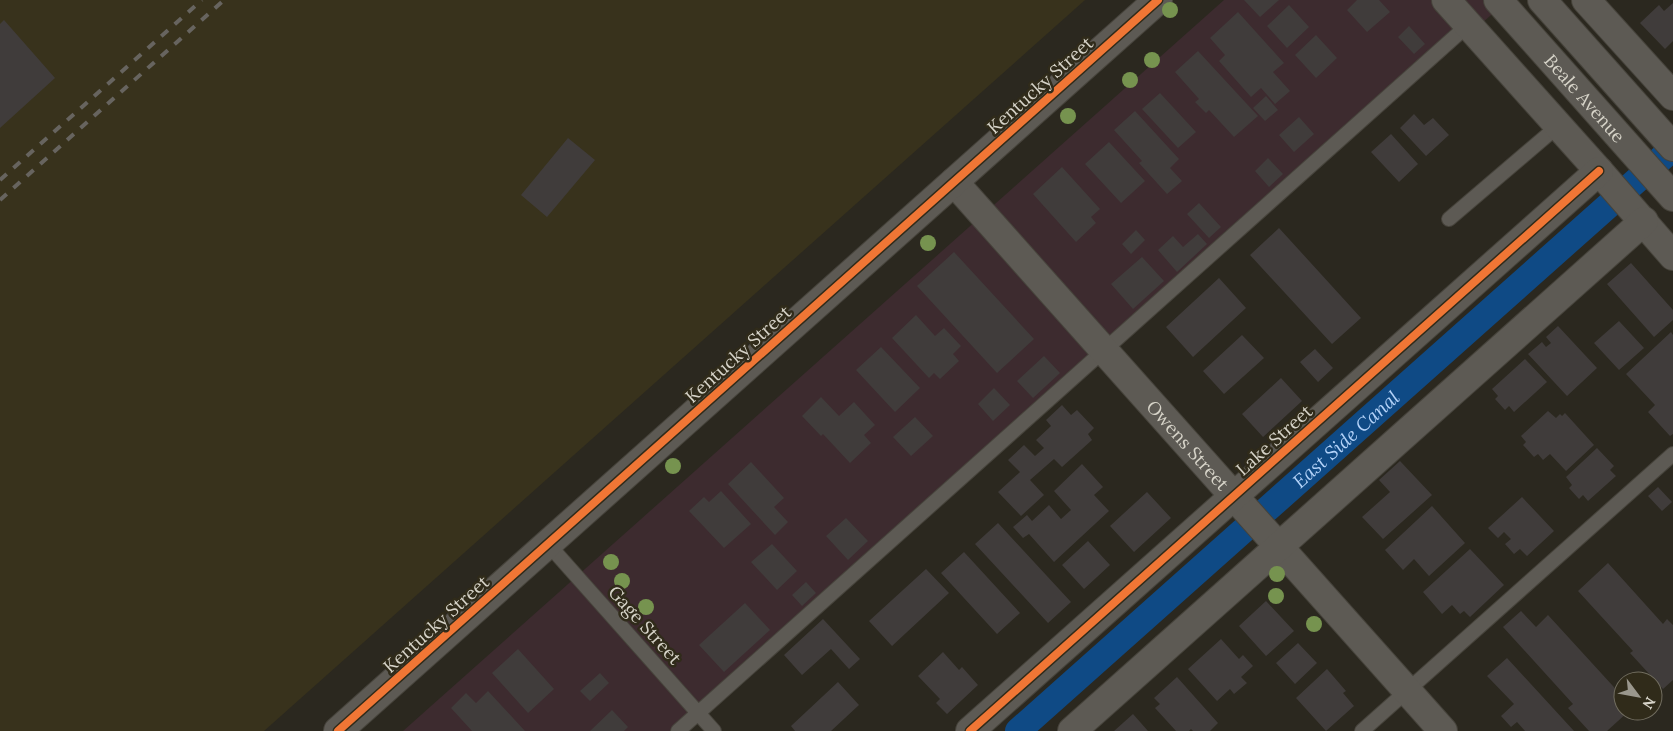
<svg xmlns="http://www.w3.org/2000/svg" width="1673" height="731" font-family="Lora,serif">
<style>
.commercial{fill:#3d2b2f}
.built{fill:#38321c}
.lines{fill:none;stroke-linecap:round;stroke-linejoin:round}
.canal{stroke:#0f4a85;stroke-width:26}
.building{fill:#403c3b}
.lane-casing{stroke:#46433b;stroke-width:16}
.street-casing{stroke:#46433b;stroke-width:30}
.secondary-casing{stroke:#46433b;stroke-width:30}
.lane{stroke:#5d5a54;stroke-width:14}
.street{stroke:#5d5a54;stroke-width:28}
.secondary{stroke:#5d5a54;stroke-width:28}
.rail{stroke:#67645f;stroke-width:4;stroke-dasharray:9 9;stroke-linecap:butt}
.cycleway-casing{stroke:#302b1a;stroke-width:11}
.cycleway{stroke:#f07635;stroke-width:8}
.tree{fill:#76934f}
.labels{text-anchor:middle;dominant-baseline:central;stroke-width:5;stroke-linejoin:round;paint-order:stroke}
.street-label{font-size:18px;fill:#d6d3c8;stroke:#302b1a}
.water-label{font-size:19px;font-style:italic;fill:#b3d2f8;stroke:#302b1a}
</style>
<rect width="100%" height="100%" fill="#2b281f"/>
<path class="commercial" d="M1224,0H1508L684,731H403Z"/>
<path class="built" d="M0,0H1085L264,731H0Z"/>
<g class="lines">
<path class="canal" id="s1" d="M1018,731L1673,148"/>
</g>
<path class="building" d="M1244,0H1279L1260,17Z
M1357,0H1379L1390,12L1367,32L1347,10Z
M1673,3V41L1665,49L1640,23L1659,5L1664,11Z
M1289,5L1309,27L1287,48L1267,26Z
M1238,12L1284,63L1273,72L1290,91L1275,104L1261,88L1251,97L1219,61L1225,55L1210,38Z
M4,20L55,78L0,128V24Z
M1409,26L1425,44L1414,54L1398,37Z
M1316,35L1337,58L1316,78L1295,55Z
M1198,51L1258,116L1234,137L1209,110L1206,113L1195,102L1199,99L1175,72Z
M1160,93L1196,132L1178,148L1142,109Z
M1266,96L1278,110L1265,121L1253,108Z
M1135,111L1179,159L1170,168L1182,181L1167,194L1139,163L1142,161L1114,130Z
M1414,114L1424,125L1433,118L1449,135L1426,156L1400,128Z
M1299,117L1314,134L1294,152L1279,135Z
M1391,134L1418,164L1399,182L1371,152Z
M568,138L595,160L547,217L521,195Z
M1109,142L1145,181L1121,203L1085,164Z
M1268,158L1283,174L1269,187L1255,171Z
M1062,167L1100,209L1091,217L1096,223L1076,242L1033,194Z
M1199,203L1221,227L1209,238L1187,214Z
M1279,228L1361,318L1332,344L1250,255Z
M1136,230L1145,240L1131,254L1122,244Z
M1198,234L1207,244L1177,272L1158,250L1173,236L1183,247Z
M954,252L1034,339L997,373L917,286Z
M1142,257L1164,281L1133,309L1111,284Z
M1631,263L1673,310V320L1654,337L1607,284Z
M1219,278L1246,308L1193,357L1166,327Z
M916,315L935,336L944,328L961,346L953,354L959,361L940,379L934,373L929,378L892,338Z
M1619,321L1644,348L1619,370L1594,343Z
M1558,326L1597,368L1567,396L1528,354L1542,342L1546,347L1551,343L1546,337Z
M1671,332L1673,335V434L1670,436L1648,412L1655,405L1626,374Z
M1242,335L1264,358L1224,394L1203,371Z
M881,347L920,388L895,412L856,370Z
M1315,349L1333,368L1318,382L1300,362Z
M1044,356L1060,373L1033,398L1017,381Z
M1525,359L1547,382L1514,412L1509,406L1505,410L1495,399L1498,396L1492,389Z
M1281,378L1302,401L1263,437L1242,414Z
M994,388L1010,405L993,421L978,404Z
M821,397L839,416L854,402L875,425L864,435L871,443L850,463L823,434L821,436L802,416Z
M1062,405L1071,415L1077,410L1094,428L1088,434L1092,440L1062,467L1054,459L1030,480L1044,495L1021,516L998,492L1020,472L1008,460L1024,445L1035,456L1044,448L1036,440L1051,426L1046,420Z
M1548,411L1556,418L1560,414L1562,416L1565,413L1594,445L1566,471L1550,454L1543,460L1538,454L1534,457L1523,445L1526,442L1521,436Z
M915,417L933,436L911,456L893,437Z
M1597,448L1614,466L1610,470L1616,476L1588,501L1583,495L1579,499L1569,488L1572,485L1566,477Z
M1400,461L1432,495L1383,539L1362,517L1390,492L1379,480Z
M751,462L784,498L774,507L788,522L775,535L728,484Z
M1082,464L1103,487L1094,495L1109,511L1054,562L1029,534L1023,538L1013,527L1027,515L1032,521L1049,505L1061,519L1071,510L1054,491Z
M1658,487L1672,502L1662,511L1648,496Z
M721,491L751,524L724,548L689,511L704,497L709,502Z
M1147,492L1171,518L1134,552L1110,526Z
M1522,497L1554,531L1527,556L1520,549L1514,554L1505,544L1511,539L1504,532L1498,538L1488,528Z
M1432,506L1465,543L1429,576L1414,559L1403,570L1385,550Z
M846,518L868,541L848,560L826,536Z
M998,523L1071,602L1048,623L975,544Z
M1088,541L1110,565L1084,589L1062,565Z
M772,544L797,571L777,590L751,562Z
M1470,549L1504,585L1470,617L1464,611L1460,614L1452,605L1442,614L1423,592Z
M964,552L1020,613L997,634L941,573Z
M1608,563L1663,624L1667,619L1673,625V680L1663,689L1630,653L1633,651L1578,591Z
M926,569L949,593L892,646L869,621Z
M806,582L816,593L802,606L792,595Z
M1266,601L1294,631L1266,656L1239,626Z
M745,603L770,630L724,672L699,645Z
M1521,611L1536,627L1548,615L1623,697V711H1629L1607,731H1589L1568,708L1573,704L1503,627Z
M823,619L860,659L849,669L831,649L802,675L784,655Z
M1221,639L1239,659L1243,655L1253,666L1241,677L1247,683L1234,694L1230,689L1217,701L1188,669Z
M1298,643L1317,663L1295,684L1276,663Z
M518,649L554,689L528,713L492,673Z
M943,652L959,670L962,667L978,685L947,714L936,703L940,699L918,676Z
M1507,658L1574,731H1525L1517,722L1511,727L1501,716L1514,704L1487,676Z
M1327,669L1346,691L1343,693L1354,706L1326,731L1296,698Z
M600,673L609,683L590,701L580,691Z
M1177,677L1218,723L1210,731H1193L1191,729L1189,731H1176L1155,708L1160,704L1154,698Z
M838,682L859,705L831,731H795L791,726Z
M488,691L525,731H472L451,708L466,693L476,703Z
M612,710L628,727L624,731H590Z
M1133,714L1148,731H1114Z"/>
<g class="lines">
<defs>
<path id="lane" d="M1449,219L1558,126
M548,544L714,731
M678,731L1468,25
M1362,731L1673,454"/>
<g id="street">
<path d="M1446,0L1599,171L1673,256"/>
<path d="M1586,0L1673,96"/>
<path id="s2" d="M954,182L1443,731"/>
<path d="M970,731L1599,171"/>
<path d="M1072,731L1644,221"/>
</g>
<g id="secondary">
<path id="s3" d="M1498,0L1673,197"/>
<path d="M1542,0L1673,147"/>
<path d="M338,731L1158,0"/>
</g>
</defs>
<use href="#lane" class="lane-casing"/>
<use href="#street" class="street-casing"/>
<use href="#secondary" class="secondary-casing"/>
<use href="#lane" class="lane"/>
<use href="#street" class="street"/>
<use href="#secondary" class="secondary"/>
<path class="rail" d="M0,180L202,0
M0,200L224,0"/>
<defs>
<path id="cycleway" d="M338,731L1158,0
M970,731L1599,171"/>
</defs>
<use href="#cycleway" class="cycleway-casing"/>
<use href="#cycleway" class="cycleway"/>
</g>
<g class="tree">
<circle cx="1170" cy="10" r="8"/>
<circle cx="1152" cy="60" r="8"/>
<circle cx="1130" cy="80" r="8"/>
<circle cx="1068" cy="116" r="8"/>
<circle cx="928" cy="243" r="8"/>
<circle cx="673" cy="466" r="8"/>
<circle cx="611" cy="562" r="8"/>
<circle cx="1277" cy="574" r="8"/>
<circle cx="622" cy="581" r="8"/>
<circle cx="1276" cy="596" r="8"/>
<circle cx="646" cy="607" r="8"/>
<circle cx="1314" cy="624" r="8"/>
</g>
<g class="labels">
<g class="street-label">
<text transform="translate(1040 85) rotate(-42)">Kentucky Street</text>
<text stroke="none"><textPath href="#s3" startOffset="131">Beale Avenue</textPath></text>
<text transform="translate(738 354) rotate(-42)">Kentucky Street</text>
<text transform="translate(1274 440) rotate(-42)">Lake Street</text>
<text stroke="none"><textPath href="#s2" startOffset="352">Owens Street</textPath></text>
<text transform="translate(436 624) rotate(-42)">Kentucky Street</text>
<text transform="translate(645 625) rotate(48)">Gage Street</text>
</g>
<g class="water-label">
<text stroke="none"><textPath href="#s1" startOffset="439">East Side Canal</textPath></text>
</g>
</g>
<g transform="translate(1638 696) rotate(122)"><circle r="24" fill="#302b1a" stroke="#726e60"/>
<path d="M0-4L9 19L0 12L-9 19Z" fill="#9a978d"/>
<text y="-8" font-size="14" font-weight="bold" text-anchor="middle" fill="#d6d3c8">N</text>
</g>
</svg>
